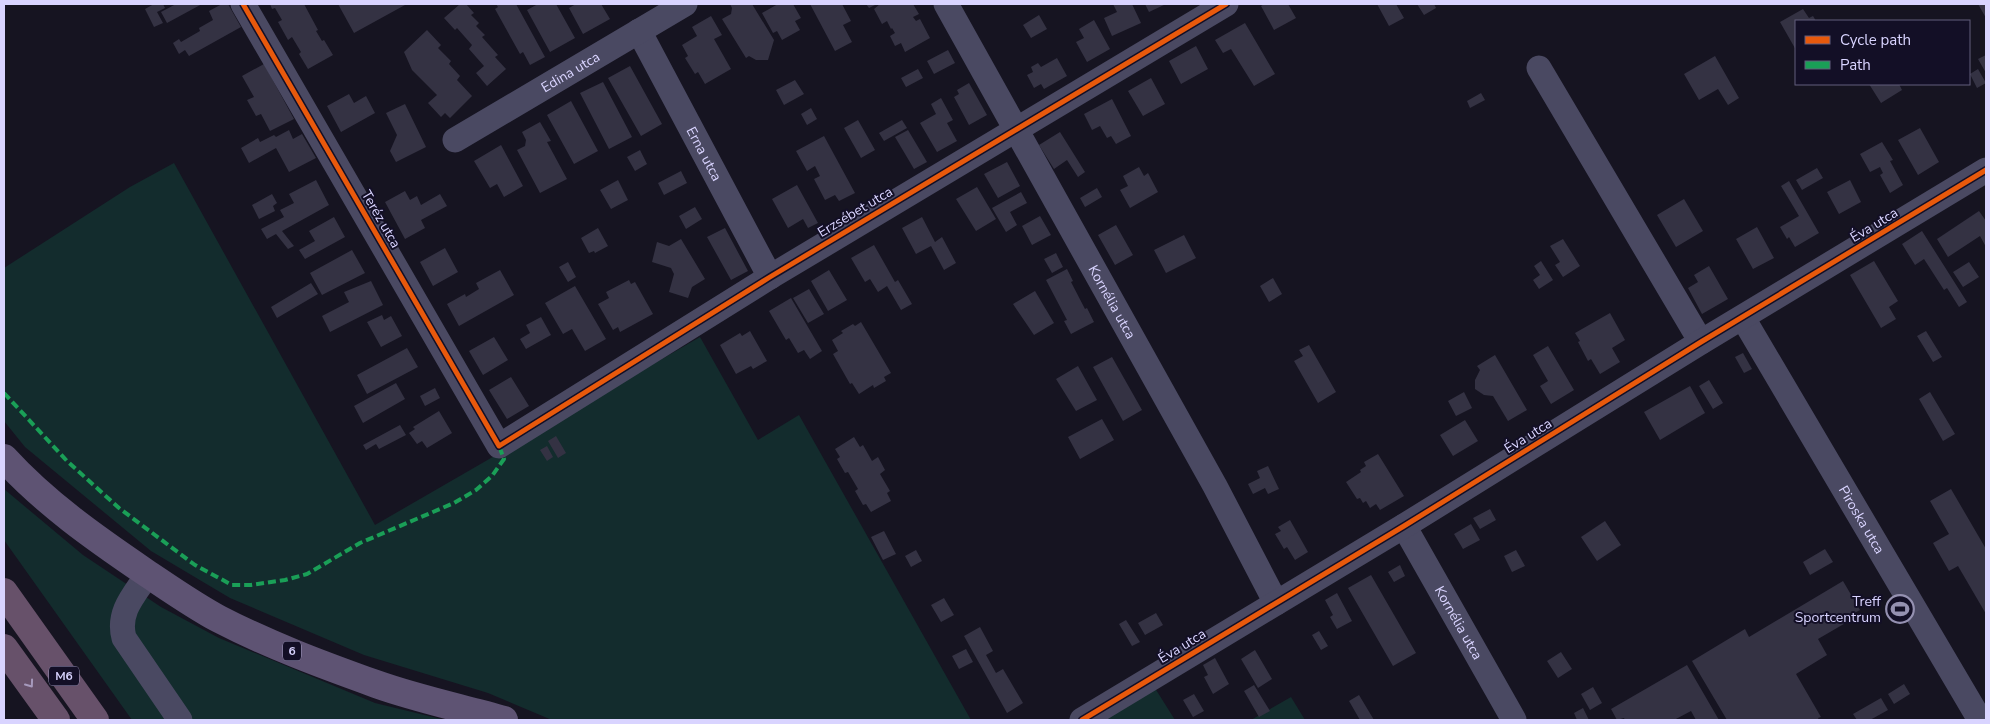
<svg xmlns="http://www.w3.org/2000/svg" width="1990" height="724" font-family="'Nunito Sans',sans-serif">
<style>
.green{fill:#132c2d}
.building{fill:#343243}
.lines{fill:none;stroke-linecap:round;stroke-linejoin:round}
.minor{stroke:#4a4962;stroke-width:25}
.major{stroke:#5e5373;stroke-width:28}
.highway{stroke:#67516a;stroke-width:28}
.quiet{stroke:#1a9f57;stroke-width:4;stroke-dasharray:8 4;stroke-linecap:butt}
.cycleway-casing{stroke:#130f26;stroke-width:8}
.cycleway{stroke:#e8590c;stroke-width:5}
.oneway{stroke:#a699bc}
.labels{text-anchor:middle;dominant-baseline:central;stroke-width:4;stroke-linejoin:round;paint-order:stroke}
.shield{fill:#130f26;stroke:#9e99be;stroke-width:1}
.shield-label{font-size:12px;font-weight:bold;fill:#d9d4ff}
.street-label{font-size:14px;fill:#d9d4ff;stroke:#130f26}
.poi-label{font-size:14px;fill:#d9d4ff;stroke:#130f26;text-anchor:end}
</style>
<rect width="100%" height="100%" fill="#161421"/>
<path class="green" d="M174,163L375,525L700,337L758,440L799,415L971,720H552L488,693L364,655L230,598L151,551L25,447L4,421V268L130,187Z
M4,489L83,555L161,607L219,638L375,703L445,720H132L4,540Z
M1153,685L1175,720H1094Z
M1291,697L1305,720H1251Z"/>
<path class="building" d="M154,4H163L165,8L157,12L163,23L154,27L145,9Z
M176,4H202L167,23L161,12Z
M222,4H228L241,27L189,56L185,50L179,54L173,43L179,39L181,42L200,31L199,28L213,20L209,11Z
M270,4H300L301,5L304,4L318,30L316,31L322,41L324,40L333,55L308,69L299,54L301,52L292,37L288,40L278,22L282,20L275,8L272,9Z
M338,4H404L405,5L354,33Z
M460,4H466L474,13L471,15L479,23L476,26L485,35L482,37L498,55L495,57L506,69L487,86L476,73L484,66L469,49L472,45L457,28L455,30L444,18Z
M496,4H516L545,57L530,65L523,52L520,54L495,9L498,7Z
M538,4H556L575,38L550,52L527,10Z
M576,4H601L610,19L583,34L569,8Z
M730,4H752L774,40L768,60H756L749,56L746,58L722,19L731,14L732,8Z
M778,4H793L801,18L795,21L800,30L782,40L777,31L773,33L762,13Z
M810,4H842L851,21L843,25L852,42L835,51Z
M866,4H877L869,8Z
M880,4H913L919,14L913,17L916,21L920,19L930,38L905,52L901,43L895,46L890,36L895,33L892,28L891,29L887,21L882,24L874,9Z
M1113,4H1132L1141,23L1112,36L1104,18L1117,12Z
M1145,4H1166L1149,12Z
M1264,4H1288L1296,18L1274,30L1261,6Z
M1377,4H1396L1404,18L1389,26Z
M1417,4H1434L1436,8L1424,15Z
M1978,4H1986V18Z
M1803,9L1809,18L1813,16L1816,21H1796V50L1780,22Z
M1039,15L1047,29L1031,38L1023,25Z
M711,16L722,35L714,39L731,69L705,84L698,72L695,74L685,58L688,56L682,45L697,36L692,27Z
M1094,20L1110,49L1087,62L1076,42L1084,38L1079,29Z
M1245,23L1275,74L1254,86L1231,49L1223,53L1215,40Z
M427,30L441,45L438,48L451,61L449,64L460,76L457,80L472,96L450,118L445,113L441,117L428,103L437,95L412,70L404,52Z
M1196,46L1208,69L1181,84L1169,61Z
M948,50L955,63L934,74L927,61Z
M1986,55V73L1978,59Z
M1715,56L1739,98L1728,105L1718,89L1699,100L1684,74Z
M1057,58L1067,76L1044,89L1041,84L1034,88L1027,75L1033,72L1031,67L1038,63L1041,67Z
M264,64L294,119L270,131L261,114L256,116L247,100L254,97L242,76Z
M630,66L662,124L641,136L608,78Z
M918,69L923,78L906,87L901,78Z
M1978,69L1986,83L1977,88L1970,74Z
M1151,78L1165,104L1143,116L1128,91Z
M795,80L804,94L784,105L776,90Z
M603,82L632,137L609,149L580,93Z
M969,83L987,115L969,125L954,97L959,94L957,90Z
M1869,84H1899L1902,90L1881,103Z
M1481,93L1485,100L1470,108L1467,101Z
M349,94L354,103L366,96L375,113L341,132L327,106Z
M941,98L953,120L947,123L957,141L937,152L920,123L936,114L931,104Z
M1112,99L1131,136L1116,144L1111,136L1107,138L1100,126L1092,130L1084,114Z
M571,101L598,151L574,164L547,115Z
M405,104L426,147L396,162L390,151L397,135L386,113Z
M811,108L817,119L807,125L801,114Z
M858,120L875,150L861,158L844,128Z
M902,120L907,128L884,141L879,133Z
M540,122L551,141L547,142L567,179L540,193L517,150L525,146L526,140L522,132Z
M1920,128L1939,162L1918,175L1898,140Z
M289,130L293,139L302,134L316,158L289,172L276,148L249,163L241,148L258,138L260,142L274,135L276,137Z
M908,130L927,162L914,169L895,137Z
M1060,132L1085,172L1078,177L1067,160L1054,169L1039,145Z
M824,136L855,193L839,201L835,195L825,200L814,179L820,176L815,166L807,171L796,151Z
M1882,142L1893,160L1890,161L1903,185L1890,193L1880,175L1883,173L1880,167L1870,172L1860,154Z
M501,145L523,186L504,197L497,184L490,188L474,161Z
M640,150L647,164L635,171L627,157Z
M1007,162L1020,186L998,198L984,174Z
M1139,167L1144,176L1148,173L1158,192L1130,208L1120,190L1128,186L1123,176Z
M1817,168L1823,178L1802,190L1796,180Z
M681,171L687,183L664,195L658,183Z
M316,180L329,205L282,231L294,246L288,249L276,234L267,239L261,229L284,217L280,210L294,203L289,194Z
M618,180L628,200L611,209L600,190Z
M1850,180L1861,202L1839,214L1827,192Z
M1789,181L1819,233L1795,247L1789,237L1787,239L1780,227L1799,216L1781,186Z
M797,185L818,223L808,228L803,219L788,228L772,199Z
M977,187L996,219L976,231L956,199Z
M1097,188L1102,197L1085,207L1080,198Z
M405,191L410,200L417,196L421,205L440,194L447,206L421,220L425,228L405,239L385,202Z
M1021,192L1027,203L1010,212L1017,225L1006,232L992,208Z
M272,194L277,203L273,206L275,211L259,219L252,205Z
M1684,199L1703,231L1676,247L1657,215Z
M695,207L702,219L686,229L679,216Z
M1979,211L1986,221V247L1980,236L1948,257L1937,239Z
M1040,216L1051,235L1032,245L1022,226Z
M334,217L345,237L305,259L299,250L315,241L309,231Z
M922,217L935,242L942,237L956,263L944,270L931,246L916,254L902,228Z
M1116,225L1133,255L1115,265L1098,235Z
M1757,227L1774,258L1753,269L1736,239Z
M598,228L608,246L595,253L594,251L589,253L581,238Z
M725,228L748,271L731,280L707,237Z
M1922,231L1967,302L1959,307L1947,288L1944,290L1924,259L1915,265L1902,244Z
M1184,235L1196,258L1166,273L1154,250Z
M681,239L705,279L692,287L688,298L669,292L674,274L671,268L652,262L657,242L669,246Z
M1563,239L1580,266L1563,277L1555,265L1560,262L1550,246Z
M874,245L895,282L898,280L912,304L901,310L887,286L878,292L870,279L865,282L851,258Z
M445,248L458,272L433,286L420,262Z
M352,250L365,273L322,295L310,273Z
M1056,253L1063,267L1052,273L1044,259Z
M1541,261L1553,280L1539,289L1533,280L1540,275L1534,266Z
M1874,261L1898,301L1889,307L1896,319L1881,328L1850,275Z
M568,262L576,277L568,282L559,267Z
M1969,262L1979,277L1963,287L1953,272Z
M1709,266L1728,299L1702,314L1688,288L1698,282L1694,275Z
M1067,269L1073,281L1071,282L1085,309L1087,308L1094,322L1071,334L1064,321L1067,320L1046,280Z
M500,270L514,295L459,326L447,304L465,294L466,297L479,289L476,283Z
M829,270L847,300L828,311L811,281Z
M1273,278L1282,294L1269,302L1260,286Z
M629,280L631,284L635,282L653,314L620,332L618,327L613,330L598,304L609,298L606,292Z
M371,281L383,305L330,332L322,316L349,302L344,292Z
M311,283L318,294L277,318L271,307Z
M575,286L606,339L585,351L572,329L563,334L545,303Z
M809,289L824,314L808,323L793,298Z
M1035,291L1054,323L1034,335L1013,304Z
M791,298L822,351L810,359L804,350L798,353L789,338L786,340L769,311Z
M1610,313L1625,340L1612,348L1620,362L1600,374L1591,359L1588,361L1578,342L1580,341L1575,333Z
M382,315L384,320L391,316L402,336L381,347L367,322Z
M541,317L551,335L526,349L520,339L530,333L526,325Z
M861,322L891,373L884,377L886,381L874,388L873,385L859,394L852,383L850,384L833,354L838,351L832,340L843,333L841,331L853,324L855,326Z
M750,331L767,361L753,369L751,366L736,374L720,345L740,333L742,336Z
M1926,331L1942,357L1933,362L1917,336Z
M494,337L508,360L483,375L469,351Z
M1309,345L1336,392L1318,403L1294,361L1303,356L1299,350Z
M1548,346L1574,390L1551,404L1540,386L1548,381L1533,355Z
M407,348L418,367L367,394L357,375Z
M1743,353L1752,369L1744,373L1735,357Z
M1495,355L1527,410L1508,421L1493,396L1484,395L1475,389V380L1480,370L1477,366Z
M1112,357L1142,410L1123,421L1093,367Z
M1078,366L1097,400L1076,411L1056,379Z
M511,377L529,406L507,419L489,390Z
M1709,380L1723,403L1713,409L1699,386Z
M396,383L405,399L363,423L354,406Z
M1690,386L1705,413L1660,440L1644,412Z
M435,388L440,398L425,406L420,396Z
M1464,392L1472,408L1456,416L1448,401Z
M1930,392L1955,434L1943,441L1919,399Z
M439,411L452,433L427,448L422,441L417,444L409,433L415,429L413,427Z
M1102,419L1114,440L1080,459L1068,437Z
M1465,420L1478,441L1453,456L1440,435Z
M400,425L406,435L379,449L376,444L366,450L363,445Z
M556,436L566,453L558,458L548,441Z
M854,437L860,447L863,445L872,461L878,457L885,470L880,474L890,491L887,493L891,501L871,512L866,504L863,505L855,491L858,489L848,472L845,473L837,459L840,457L835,449Z
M547,446L553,457L547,461L540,450Z
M1378,454L1404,496L1380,510L1376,504L1370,508L1366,501L1363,503L1360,498L1357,499L1346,482L1361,472L1360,470L1366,466L1364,462Z
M1268,466L1279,489L1268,494L1265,488L1253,494L1248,484L1260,478L1257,471Z
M1951,489L1986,549V614L1958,566L1949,571L1933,543L1949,534L1930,501Z
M1490,509L1496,520L1480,529L1473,518Z
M1290,520L1308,552L1295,560L1287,547L1284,549L1275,534L1281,531L1278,527Z
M1605,521L1621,545L1597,561L1581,537Z
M1471,524L1480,540L1463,549L1454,534Z
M884,531L896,554L883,560L871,537Z
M1825,549L1833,562L1810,575L1803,562Z
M916,550L922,561L911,567L905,556Z
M1516,550L1525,566L1512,572L1504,556Z
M1400,565L1405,576L1394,582L1388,572Z
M1371,575L1416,653L1393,666L1348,588Z
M1843,581L1860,610L1847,617L1849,621L1818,639L1827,655L1796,674L1821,717L1818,718L1819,720H1727L1692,661L1745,629L1749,637Z
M1337,593L1352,621L1337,629L1330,617L1333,615L1325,600Z
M944,598L954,615L941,622L931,605Z
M1156,613L1163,625L1145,635L1138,623Z
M1126,620L1140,642L1132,646L1119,624Z
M980,627L993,651L986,655L996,673L1003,669L1023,703L1007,713L964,636Z
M1319,631L1328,646L1321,650L1312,635Z
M966,649L973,662L959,669L952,656Z
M1255,650L1272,679L1258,688L1241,659Z
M1561,652L1572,669L1558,678L1547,661Z
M1215,658L1229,684L1213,694L1204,677L1208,675L1203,665Z
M1687,665L1719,720H1696L1691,711L1674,720H1625L1624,718L1617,720L1611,709Z
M1904,684L1910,694L1894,704L1888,694Z
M1254,685L1270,711L1259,717L1244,691Z
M1593,687L1602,703L1590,710L1581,694Z
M1194,694L1204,711L1193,717L1183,700Z
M1359,695L1374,720H1360L1349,701Z
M1881,698L1888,710L1870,720H1857L1853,714Z
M1583,708L1589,720H1577L1574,713Z"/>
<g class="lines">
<g class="minor">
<path d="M243,4L499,446L770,277L1226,4"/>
<path id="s1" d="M946,4L1215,486L1276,603"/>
<path id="s2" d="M639,31L770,277"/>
<path d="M1539,68L1701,342"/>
<path id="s3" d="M455,140L685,4"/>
<path id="s4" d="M1743,318L1980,720"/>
<path id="s5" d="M1404,526L1514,720"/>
<path d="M148,574C134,595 117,612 124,638L180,720"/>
<path d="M1082,720L1404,526L1701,342L1986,170"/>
</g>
<path class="major" d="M4,458C45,503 95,538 145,572C169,588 193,605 219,619C269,645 323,665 376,684C418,699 462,708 504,720"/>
<path class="highway" d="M4,592L95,720
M4,648L56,720"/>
<path class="quiet" d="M4,393L67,461L119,508L195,565L232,585H251L285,580L307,574L360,543L454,503L476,490L492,476L504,459L499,446"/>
<defs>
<path id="cycleway" d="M243,4L499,446L770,277L1226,4
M1082,720L1404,526L1701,342L1986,170"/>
</defs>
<use href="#cycleway" class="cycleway-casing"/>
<use href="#cycleway" class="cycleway"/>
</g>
<defs><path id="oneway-chevron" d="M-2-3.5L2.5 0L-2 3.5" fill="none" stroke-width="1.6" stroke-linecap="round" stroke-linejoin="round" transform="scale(1.25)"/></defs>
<use class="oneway" href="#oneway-chevron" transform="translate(30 684) rotate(54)"/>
<defs>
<symbol id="stadium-ring" viewBox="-11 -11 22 22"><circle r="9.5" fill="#130f26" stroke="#9591b1" stroke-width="1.5"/><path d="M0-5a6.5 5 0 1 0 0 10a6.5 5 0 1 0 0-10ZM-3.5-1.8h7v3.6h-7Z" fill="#9591b1"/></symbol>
</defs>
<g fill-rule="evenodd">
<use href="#stadium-ring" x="1884" y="593" width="32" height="32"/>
</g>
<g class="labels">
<g class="shield">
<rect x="283" y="641.5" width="18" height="19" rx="4"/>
<rect x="49" y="666.5" width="30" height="19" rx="4"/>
</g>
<g class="shield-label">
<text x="292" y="651">6</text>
<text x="64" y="676">M6</text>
</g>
<g class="street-label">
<text stroke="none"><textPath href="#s3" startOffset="134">Edina utca</textPath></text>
<text stroke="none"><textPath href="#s2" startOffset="139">Erna utca</textPath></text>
<text transform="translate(855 212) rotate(-31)">Erzsébet utca</text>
<text transform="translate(381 219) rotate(60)">Teréz utca</text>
<text transform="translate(1874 225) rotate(-31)">Éva utca</text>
<text stroke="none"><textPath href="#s1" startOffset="341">Kornélia utca</textPath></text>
<text transform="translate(1528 436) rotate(-32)">Éva utca</text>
<text stroke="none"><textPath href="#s4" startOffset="234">Piroska utca</textPath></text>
<text stroke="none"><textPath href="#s5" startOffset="111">Kornélia utca</textPath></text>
<text transform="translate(1182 646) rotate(-31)">Éva utca</text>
</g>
<g class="poi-label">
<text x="1881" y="601">Treff<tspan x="1881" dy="16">Sportcentrum</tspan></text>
</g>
</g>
<rect width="1990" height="724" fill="none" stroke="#d9d4ff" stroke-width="10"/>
<rect x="1795" y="20" width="175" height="65" fill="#130f26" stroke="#625e7d"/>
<rect x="1805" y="36" width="25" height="8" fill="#e8590c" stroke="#625e7d"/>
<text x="1840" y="45" font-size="15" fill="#d9d4ff">Cycle path</text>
<rect x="1805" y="61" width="25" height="8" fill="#1a9f57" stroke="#625e7d"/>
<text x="1840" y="70" font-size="15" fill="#d9d4ff">Path</text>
</svg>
